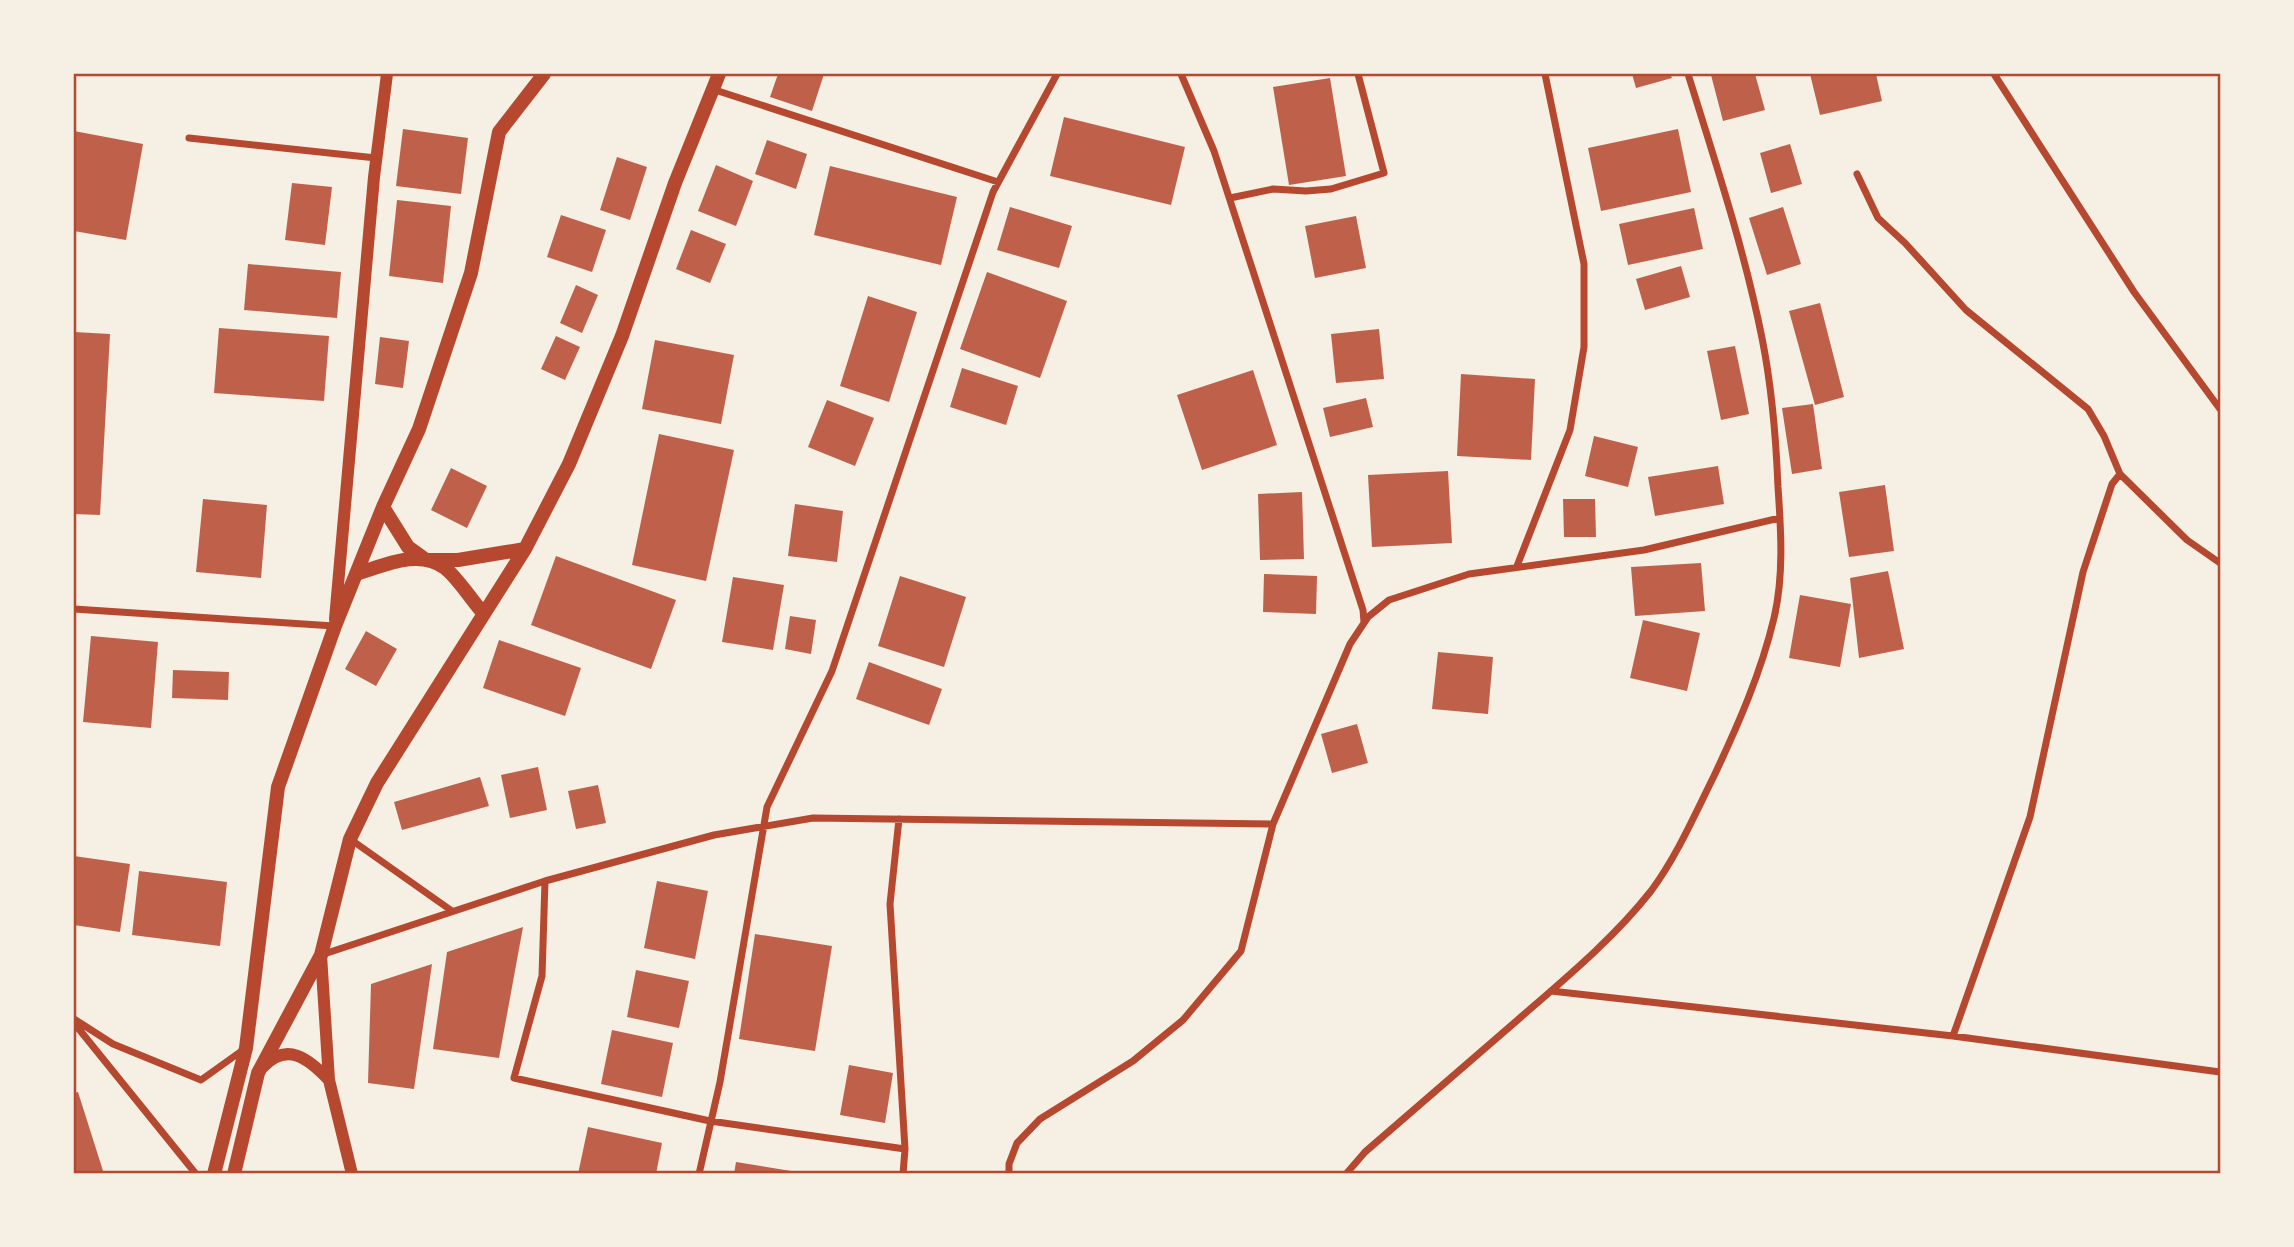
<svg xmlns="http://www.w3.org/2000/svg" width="2294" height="1247" font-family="'Sofia Sans Condensed',sans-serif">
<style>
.building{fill:#bf614a}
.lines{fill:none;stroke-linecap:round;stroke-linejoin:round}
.minor{stroke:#b5482f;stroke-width:7}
.tertiary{stroke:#b5482f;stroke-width:12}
.secondary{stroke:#b5482f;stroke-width:14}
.neatline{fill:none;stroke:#b5482f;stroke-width:2.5}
</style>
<rect width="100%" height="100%" fill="#f6efe4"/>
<path class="building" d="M778,74H824L812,111L770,97Z
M1632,74H1670L1672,78L1636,88Z
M1716,74H1755L1765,110L1723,121L1711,75Z
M1810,74H1876L1882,101L1820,115Z
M1330,78L1346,176L1289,185L1273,87Z
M1064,117L1185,147L1171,205L1050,176Z
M403,129L468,138L461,194L396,186Z
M1678,129L1691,192L1601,211L1588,148Z
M74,131L143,144L126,240L74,231Z
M767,140L807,154L796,189L755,174Z
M1790,144L1802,184L1771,193L1760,153Z
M617,157L647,167L630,220L600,210Z
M716,165L753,181L736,226L698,211Z
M830,166L957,197L941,265L814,235Z
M292,183L332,187L325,245L285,240Z
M397,200L451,206L443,283L389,276Z
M1010,207L1072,226L1059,268L997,250Z
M1783,207L1801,264L1767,275L1749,218Z
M1694,208L1703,249L1628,265L1619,224Z
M561,215L606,230L592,272L547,257Z
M1356,216L1366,268L1315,278L1305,226Z
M691,230L726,244L710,283L676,269Z
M248,264L341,272L337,318L244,310Z
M1681,266L1690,297L1645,310L1636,279Z
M987,272L1067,301L1040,378L960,349Z
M576,285L598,295L582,333L560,323Z
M868,296L917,312L889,402L840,386Z
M1820,303L1844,397L1815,405L1789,311Z
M219,328L329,336L324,401L214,393Z
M1379,329L1384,379L1336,383L1331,334Z
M74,332L110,334L100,515L74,514Z
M556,336L580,347L565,380L541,369Z
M380,337L409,341L403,388L375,384Z
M655,340L734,355L721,424L642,409Z
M1735,346L1749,414L1721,420L1707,351Z
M962,368L1018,386L1006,425L950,407Z
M1253,370L1277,445L1202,470L1177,395Z
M1461,374L1535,379L1531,460L1457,456Z
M1366,398L1373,427L1330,437L1323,408Z
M827,400L874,418L855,466L808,447Z
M1813,404L1822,469L1792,474L1782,408Z
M659,434L734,450L706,581L632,565Z
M1594,436L1638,447L1628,487L1585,476Z
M1718,466L1724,504L1655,516L1648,477Z
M451,468L487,486L467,528L431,510Z
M1448,471L1452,543L1372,547L1368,475Z
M1885,485L1894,551L1849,557L1839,492Z
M1302,492L1304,559L1260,560L1258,494Z
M203,499L267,505L261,578L196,572Z
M1563,499H1595L1596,537H1564Z
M795,504L843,511L837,562L788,556Z
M556,556L676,600L651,669L531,625Z
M1701,563L1705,611L1635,616L1631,567Z
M1888,571L1904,649L1859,658L1850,578Z
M1264,574L1317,576L1316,614L1263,612Z
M900,576L966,597L944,667L878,646Z
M733,577L784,585L773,650L722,642Z
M1800,595L1851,604L1840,667L1789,658Z
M790,616L816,620L811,654L785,649Z
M1643,620L1700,633L1687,691L1630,678Z
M366,631L397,649L376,686L345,669Z
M91,636L158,642L151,728L83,722Z
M499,640L581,668L565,716L483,688Z
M1438,652L1493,657L1488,714L1432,709Z
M869,662L942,689L929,725L856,699Z
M173,670L229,672L228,700L172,698Z
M1357,724L1368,763L1332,773L1321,734Z
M538,767L547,810L510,818L501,775Z
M480,777L489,806L402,830L394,802Z
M598,785L606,823L576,829L568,791Z
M74,856L130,864L120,932L74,925Z
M139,871L227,882L220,946L132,935Z
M657,881L708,891L695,959L644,948Z
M523,927L499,1058L433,1049L447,952Z
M755,934L832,946L815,1051L739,1039Z
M432,964L414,1089L368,1083L371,984Z
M636,970L689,981L679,1028L627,1017Z
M612,1030L673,1043L662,1097L601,1084Z
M849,1065L893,1073L885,1123L840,1115Z
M78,1092L104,1174H74V1093Z
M588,1127L662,1143L656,1174H578Z
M736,1162L797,1172V1174H734Z"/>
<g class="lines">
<path class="minor" d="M1181,74L1214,151L1363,610L1364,622
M1994,74L2134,292L2220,409
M712,89L998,182
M189,138L376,158
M1857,174L1878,218L1905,243L1966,310L2088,409L2104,436L2120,474L2187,540L2220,563
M1230,198L1273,189L1306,191L1331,189L1384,173L1358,74
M1517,566L1570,430L1584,347V264L1545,74
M74,609L334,626
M899,819L890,904L905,1149L903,1174
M350,839L452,911
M545,881L542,976L514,1078L710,1121L905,1149
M321,955L545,881L714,835L813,818L1273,824
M1551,991L1953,1036L2220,1072
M74,1019L113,1044L201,1080L243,1050
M74,1023L196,1174
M1953,1036L2030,817L2083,572L2112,484L2120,474
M699,1174L720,1082L767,807L832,671L993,192L1057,74
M1009,1174V1164L1017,1143L1040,1119L1133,1061L1183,1020L1241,951L1273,824L1350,644L1368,617L1389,600L1469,574L1644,550L1780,518
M1346,1174L1365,1152C1417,1107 1469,1062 1521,1017C1566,978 1614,938 1651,891C1677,856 1695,814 1714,776C1738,725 1761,673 1774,618C1784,576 1781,530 1778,487C1776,437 1772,388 1762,338C1744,248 1715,161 1688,74"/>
<path class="tertiary" d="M335,619L374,177L387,74
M321,955L329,1080L352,1174
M263,1067C287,1041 309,1059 329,1080"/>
<path class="secondary" d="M383,507L408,547L426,560H458L525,549
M356,574C383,566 419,548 445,568C458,578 472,601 484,614
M214,1174L246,1048L278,787L335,626L383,507L419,429L471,273L499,132L544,74
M234,1174L258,1073L321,955L350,839L377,783L525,549L569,464L622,336L675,183L719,74"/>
</g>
<rect width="2294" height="1247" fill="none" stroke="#f6efe4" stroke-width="150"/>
<rect x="75" y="75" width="2144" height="1097" class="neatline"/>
</svg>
